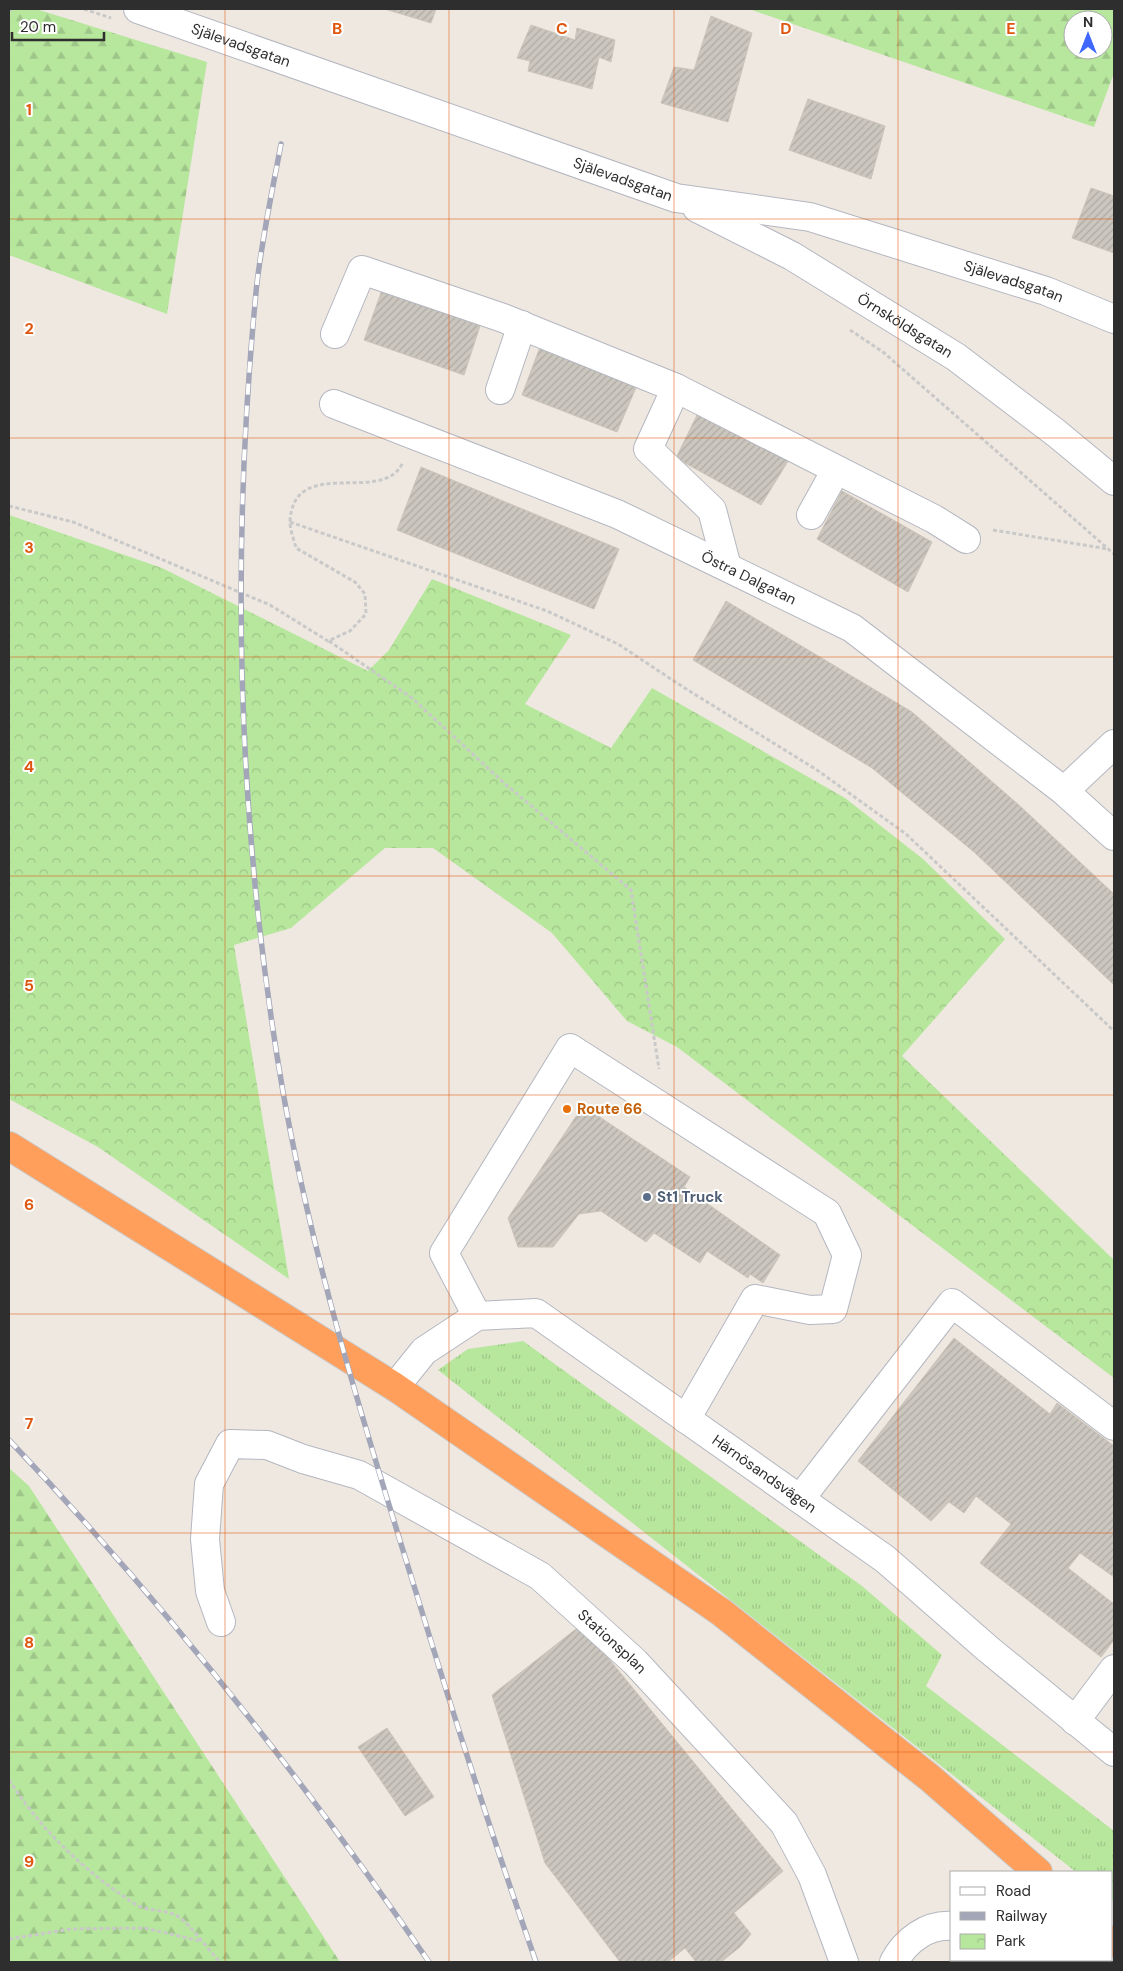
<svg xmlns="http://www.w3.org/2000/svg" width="1123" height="1971" font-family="'DM Sans',sans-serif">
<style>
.grass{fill:url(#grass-tufts)}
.forest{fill:url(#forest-firs);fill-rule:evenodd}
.park{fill:url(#park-crowns)}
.building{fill:url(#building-hatch);stroke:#cbc4b9}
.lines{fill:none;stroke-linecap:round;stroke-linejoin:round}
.minor-casing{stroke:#b4b7c1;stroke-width:30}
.highway-casing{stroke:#c9c9c9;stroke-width:30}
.path{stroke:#c9c9c9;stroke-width:3;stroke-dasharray:4 2.5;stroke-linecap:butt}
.minor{stroke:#fff;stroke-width:28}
.highway{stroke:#ff9f5b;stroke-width:28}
.rail-casing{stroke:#a2a6b8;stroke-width:5.5}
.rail{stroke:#fff;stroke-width:4;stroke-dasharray:11;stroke-linecap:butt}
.grid{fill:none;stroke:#df570e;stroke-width:1;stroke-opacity:0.55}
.food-dot{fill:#e8710a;stroke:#fff;stroke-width:2}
.service-dot{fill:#5c6f8a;stroke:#fff;stroke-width:2}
.labels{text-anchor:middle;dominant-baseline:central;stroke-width:4;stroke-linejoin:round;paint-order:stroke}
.street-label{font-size:15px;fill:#2e2e2e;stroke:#fff}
.food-label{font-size:15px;font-weight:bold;fill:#c56008;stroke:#fff;text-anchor:start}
.service-label{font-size:15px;font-weight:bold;fill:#4e5e75;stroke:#fff;text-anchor:start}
.grid-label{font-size:16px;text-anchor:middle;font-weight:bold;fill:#df570e;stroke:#fff;stroke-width:4;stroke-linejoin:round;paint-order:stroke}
</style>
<defs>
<pattern id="grass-tufts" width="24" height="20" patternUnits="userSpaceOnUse" patternTransform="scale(1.25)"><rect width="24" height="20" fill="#b7e69d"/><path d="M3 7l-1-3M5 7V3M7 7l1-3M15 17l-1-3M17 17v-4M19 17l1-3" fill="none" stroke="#9ec688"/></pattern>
<pattern id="forest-firs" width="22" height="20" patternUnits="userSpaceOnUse" patternTransform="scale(1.25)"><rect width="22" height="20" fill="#b7e69d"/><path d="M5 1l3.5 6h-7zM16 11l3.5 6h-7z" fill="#9ec688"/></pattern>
<pattern id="park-crowns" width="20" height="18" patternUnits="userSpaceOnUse" patternTransform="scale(1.25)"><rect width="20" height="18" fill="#b7e69d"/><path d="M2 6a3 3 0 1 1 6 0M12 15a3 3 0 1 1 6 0" fill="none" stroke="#9ec688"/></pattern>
<pattern id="building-hatch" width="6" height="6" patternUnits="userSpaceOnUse" patternTransform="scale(1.25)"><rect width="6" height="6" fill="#cbc6be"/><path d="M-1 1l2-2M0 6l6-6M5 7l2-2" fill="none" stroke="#afaaa4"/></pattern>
</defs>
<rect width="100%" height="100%" fill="#efe8e0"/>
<path class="grass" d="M523,1341L862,1586L942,1655L926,1686L1114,1831V1902L1112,1900V1872H1076L438,1370L468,1349Z"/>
<path class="forest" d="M9,9H36L207,62L167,314L9,255Z
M749,9H1114V73L1094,127ZM1073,20H1103V50H1073Z
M9,1468L29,1486L340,1962H9Z"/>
<path class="park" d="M9,515L162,568L368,671L389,650L432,579L571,635L525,704L611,748L652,688L845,798L923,859L1005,939L902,1056L1114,1260V1378L677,1047L627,1021L552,933L433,848H385L291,928L234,945L289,1279L98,1147L9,1099Z"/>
<path class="building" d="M385,9H436L431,23Z
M711,16L752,33L728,122L661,103L674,67L694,70Z
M531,25L575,40L577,28L615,40L611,62L599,57L592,89L528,71L530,61L517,58Z
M808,99L885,126L871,179L789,150Z
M1091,188L1114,196V253L1072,238Z
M382,290L480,326L464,375L364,340Z
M540,347L638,383L617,432L522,395Z
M699,411L790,458L761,505L676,458Z
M421,467L619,549L594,609L397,530Z
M842,491L932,542L908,592L817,539Z
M726,601L912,712L1020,806L1114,894V985L974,852L872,768L693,660Z
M583,1106L690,1177L684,1187L780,1255L763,1283L750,1274L748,1278L707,1251L700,1263L654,1233L646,1242L601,1211L579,1214L553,1247H518L508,1218Z
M954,1338L1050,1414L1057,1403L1114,1446V1577L1080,1553L1068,1568L1114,1604V1640L1101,1657L980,1563L1011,1524L976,1496L964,1513L949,1502L931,1521L858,1461Z
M581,1625L783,1871L734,1913L751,1934L740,1947L721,1962H696L685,1948L668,1962H620L545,1863L492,1695Z
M387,1728L434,1797L405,1816L358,1747Z"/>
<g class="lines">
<defs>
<g id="minor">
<path id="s1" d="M138,9L676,198L810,217L1046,291L1114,319"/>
<path id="s2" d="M697,208L792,256L956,357L1056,433L1114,481"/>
<path d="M335,334L362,270L503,318L676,388L648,449L712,510L727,567"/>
<path d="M676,388L934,519L966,539"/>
<path d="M500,390L522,325"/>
<path id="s3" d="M334,404L617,514L852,628L1064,791L1114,836"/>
<path d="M811,515L836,470"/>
<path d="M1064,791L1114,744"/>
<path d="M477,1316L444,1253L570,1048L827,1213L847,1255L833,1309L810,1310L755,1299L686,1419"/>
<path id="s4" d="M395,1387L424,1351L477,1316L536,1313L885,1559L988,1649L1114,1752"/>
<path d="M800,1499L952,1303L1114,1426"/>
<path id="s5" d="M221,1622L210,1591L205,1539L209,1484L230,1444L267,1445L303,1459L359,1475L540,1576L635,1662L784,1823L812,1875L844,1962"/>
<path d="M1075,1721L1114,1669"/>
<path d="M995,1960L998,1962"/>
<path d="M894,1962C905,1941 927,1924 952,1926"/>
</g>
<path id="highway" d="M9,1146L395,1387L721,1612L930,1778L1038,1872
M1112,1940L1114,1943"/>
</defs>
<use href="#minor" class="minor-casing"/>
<use href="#highway" class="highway-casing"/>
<path class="path" d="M84,9L111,18
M9,10L12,9
M850,330L883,352L1114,554
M9,506L73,522L270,605L328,641L350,631L366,614L365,594L355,582L296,548C294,540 290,530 290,522C293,453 384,507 403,462
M290,522L547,611L618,644L683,687L817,770L906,834L1114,1031
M993,530L1108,549
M329,641L412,698L504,783L631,890L659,1069
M9,1780C42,1831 84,1871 135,1904C148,1912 167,1909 179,1917C191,1925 209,1951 220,1962
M9,1939L71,1929L145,1928L200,1941"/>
<use href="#minor" class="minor"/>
<use href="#highway" class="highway"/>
<defs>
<path id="rail" d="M281,144C272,193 261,242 256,292C230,561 237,825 283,1092C313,1261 364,1425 415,1589C453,1714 493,1839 536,1962
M9,1440C163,1602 302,1777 429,1962"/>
</defs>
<use href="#rail" class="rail-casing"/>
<use href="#rail" class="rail"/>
</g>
<path class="grid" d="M225,9V1962M449,9V1962M674,9V1962M898,9V1962M9,219H1114M9,438H1114M9,657H1114M9,876H1114M9,1095H1114M9,1314H1114M9,1533H1114M9,1752H1114"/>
<circle class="food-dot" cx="567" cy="1109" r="5"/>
<circle class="service-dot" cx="647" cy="1197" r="5"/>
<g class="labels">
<g class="street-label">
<text stroke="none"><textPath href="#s1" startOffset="109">Själevadsgatan</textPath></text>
<text stroke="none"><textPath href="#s1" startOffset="514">Själevadsgatan</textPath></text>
<text stroke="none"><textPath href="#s1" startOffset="919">Själevadsgatan</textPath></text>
<text stroke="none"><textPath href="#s2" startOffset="239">Örnsköldsgatan</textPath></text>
<text stroke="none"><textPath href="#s3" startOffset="450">Östra Dalgatan</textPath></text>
<text stroke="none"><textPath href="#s4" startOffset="448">Härnösandsvägen</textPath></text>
<text stroke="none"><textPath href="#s5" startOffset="624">Stationsplan</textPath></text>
</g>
<g class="food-label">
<text x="577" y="1109">Route 66</text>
</g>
<g class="service-label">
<text x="657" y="1197">St1 Truck</text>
</g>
</g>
<g class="grid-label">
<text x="337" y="34">B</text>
<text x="562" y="34">C</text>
<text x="786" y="34">D</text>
<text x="1011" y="34">E</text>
<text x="29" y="115">1</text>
<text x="29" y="334">2</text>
<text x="29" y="553">3</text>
<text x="29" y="772">4</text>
<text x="29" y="991">5</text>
<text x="29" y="1210">6</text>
<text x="29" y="1429">7</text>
<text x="29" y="1648">8</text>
<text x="29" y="1867">9</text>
</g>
<rect width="1123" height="1971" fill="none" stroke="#2e2e2e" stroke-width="20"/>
<rect x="950" y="1871" width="162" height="90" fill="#ffffff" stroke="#ababab"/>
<rect x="960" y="1887" width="25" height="8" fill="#ffffff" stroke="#ababab"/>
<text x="996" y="1896" font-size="15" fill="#2e2e2e">Road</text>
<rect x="960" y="1912" width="25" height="8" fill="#a2a6b8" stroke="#ababab"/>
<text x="996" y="1921" font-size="15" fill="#2e2e2e">Railway</text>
<rect x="960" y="1934" width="25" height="15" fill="url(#park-crowns)" stroke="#ababab"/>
<text x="996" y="1946" font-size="15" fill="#2e2e2e">Park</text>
<g transform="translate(1088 35)"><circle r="24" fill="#ffffff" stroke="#ababab"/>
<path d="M0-4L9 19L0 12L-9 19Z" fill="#3f66fd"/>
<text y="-8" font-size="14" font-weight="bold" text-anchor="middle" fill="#2e2e2e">N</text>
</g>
<path d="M12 32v8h92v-8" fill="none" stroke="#2e2e2e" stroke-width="2.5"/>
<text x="20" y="32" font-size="15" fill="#2e2e2e" stroke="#ffffff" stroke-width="4" paint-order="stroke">20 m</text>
</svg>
